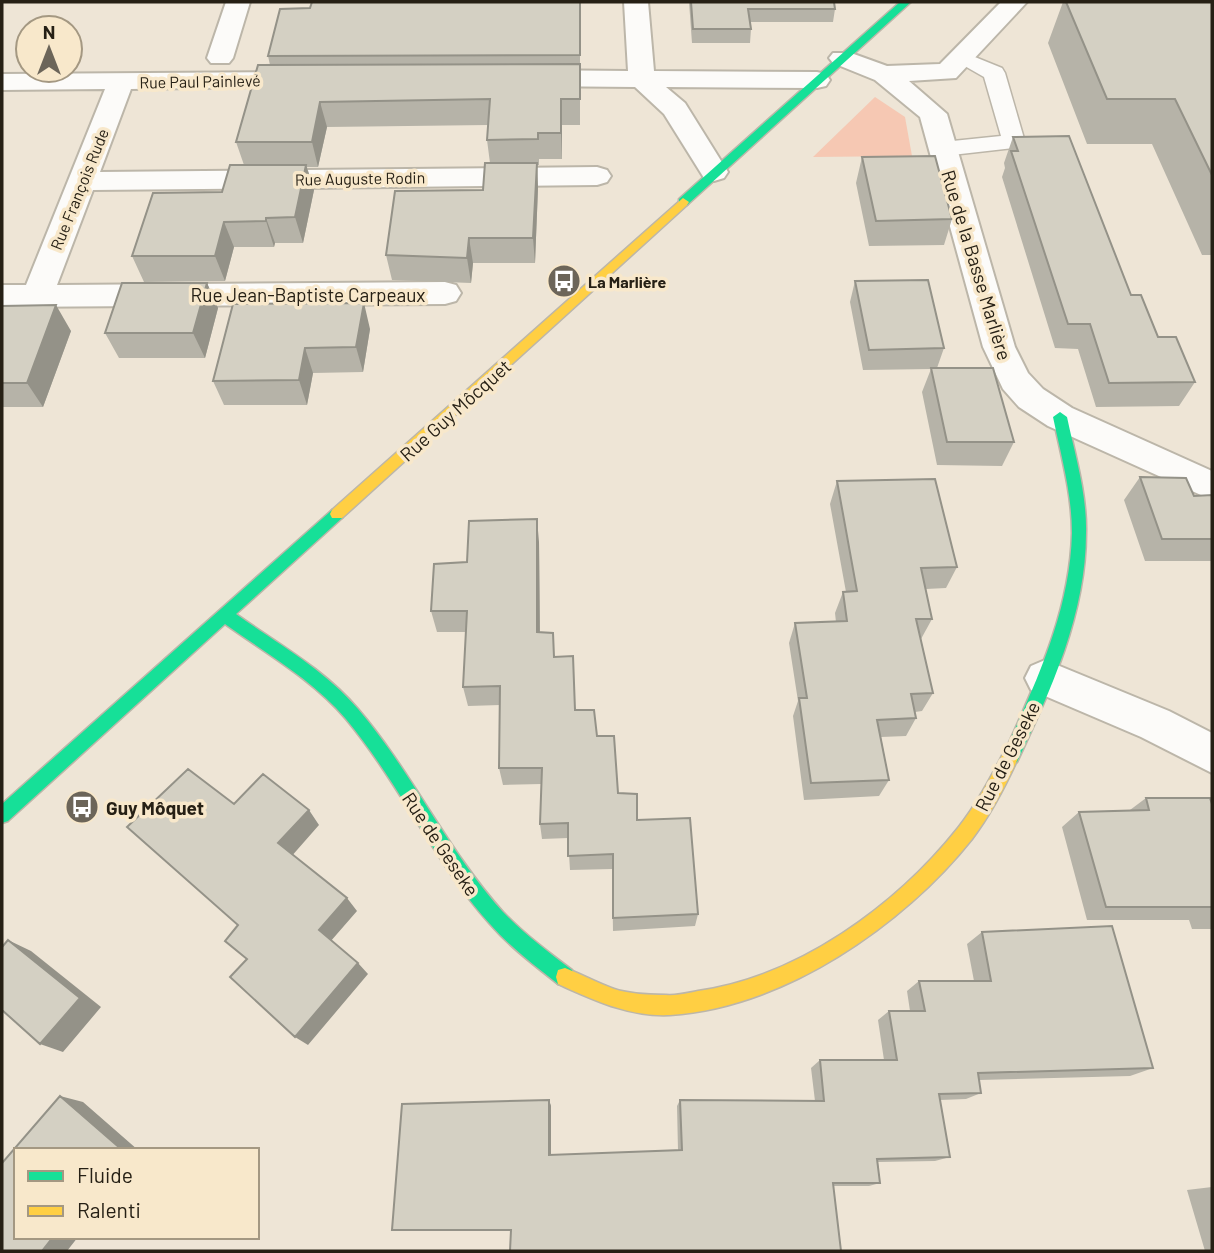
<svg xmlns="http://www.w3.org/2000/svg" width="1214" height="1253" font-family="Barlow,sans-serif">
<style>
.green{fill:#f6c8b3}
.lines{fill:none;stroke-linecap:round;stroke-linejoin:round}
.lane-casing{stroke:#bcb6a9;stroke-width:3}
.street-casing{stroke:#bcb6a9;stroke-width:4}
.fast-casing{stroke:#bcb6a9;stroke-width:3}
.slow-casing{stroke:#bcb6a9;stroke-width:3}
.lane{fill:#fcfbf9;fill-rule:evenodd}
.street{fill:#fcfbf9;fill-rule:evenodd}
.fast{fill:#16e098;fill-rule:evenodd}
.slow{fill:#ffcf43;fill-rule:evenodd}
.wall{fill:#b6b3a8}
.shaded-wall{fill:#949288}
.building{fill:#d4d0c3;stroke:#949288;stroke-width:2}
.labels{text-anchor:middle;dominant-baseline:central;stroke-width:7;stroke-linejoin:round;paint-order:stroke}
.far-street-label{font-size:16px;fill:#262015;stroke:#f8e8cb}
.far-poi-label{font-size:16px;font-weight:bold;fill:#262015;stroke:#f8e8cb;text-anchor:start}
.street-label{font-size:19px;fill:#262015;stroke:#f8e8cb}
.poi-label{font-size:19px;font-weight:bold;fill:#262015;stroke:#f8e8cb;text-anchor:start}
</style>
<rect width="100%" height="100%" fill="#eee5d6"/>
<path class="green" d="M875,97L905,117L912,156L813,157Z"/>
<g class="lines">
<defs>
<path id="lane" d="M960,51L1002,68L1005,73L1025,142L1022,147L943,156L935,154L932,149L935,144L943,142L1001,136L984,77L949,57Z"/>
<path id="street" d="M226,2H250L233,58L229,63H211L207,58Z
M624,2H648L654,71L817,72L826,74L830,80L826,86L817,88L666,87L685,103L728,172L724,178L714,181L704,178L664,114L635,87L529,86L520,84L516,78L520,72L529,70L628,71Z
M1001,2H1027L956,78L909,81L947,114L1015,347L1028,373L1043,389L1072,408L1212,471V500L1048,426L1019,407L1003,389L983,347L920,117L875,80L833,63L829,58L833,53H851L887,66L940,64Z
M308,72L317,74L321,80L317,86L131,89L100,172L597,167L607,170L611,176L607,182L597,185L93,190L57,285L445,282L456,285L461,293L456,301L445,304L2,307V285H26L105,89L2,90V74Z
M1045,660L1169,711L1212,733V773L1141,737L1031,690L1025,678L1031,666Z"/>
<path id="fast" d="M900,2H911L687,205H679V199Z
M1060,412L1067,417C1075,455 1087,494 1086,533C1086,614 1051,690 1017,762L1011,764L1005,762L1003,756C1035,684 1070,613 1072,533C1072,494 1061,455 1053,417Z
M337,508L344,514L342,518L236,614C278,644 324,669 358,709C412,772 447,850 503,912C524,934 548,952 572,970L574,977L572,984L565,986L558,984C534,965 510,947 490,924C434,862 400,784 346,719C313,680 267,654 225,624L8,821L2,823V804L332,510Z"/>
<path id="slow" d="M683,198L689,202L687,205L342,518H332L330,514L332,510Z
M1011,748L1017,750L1019,756C1006,785 991,814 972,839C903,926 783,1008 670,1015C629,1017 594,1000 558,984L556,977L558,970L565,968C581,974 597,983 614,989C629,994 650,995 666,995C677,996 688,993 698,991C798,977 896,906 958,828C977,804 991,777 1005,750Z"/>
</defs>
<use href="#lane" class="lane-casing"/>
<use href="#street" class="street-casing"/>
<use href="#fast" class="fast-casing"/>
<use href="#slow" class="slow-casing"/>
<use href="#lane" class="lane"/>
<use href="#street" class="street"/>
<use href="#fast" class="fast"/>
<use href="#slow" class="slow"/>
</g>
<path class="wall" d="M580,2V125H562V159H539V165H537L538,188L535,263H473L471,283L392,280L386,255L483,190L490,163L487,140L488,125L327,127L318,167H307L314,190L303,243H275L274,247H234L225,281L144,282L132,256L222,192L244,165L236,142L270,65L268,56Z
M689,2H834L835,9L833,22H750L751,29L750,43H692Z
M1063,2H1212V255H1202L1152,144H1087L1048,43Z
M1013,137L1131,295L1158,337L1195,382L1179,406L1096,407L1078,349L1055,348L1002,177L1005,168L1004,163Z
M862,157L952,219L944,245L869,246L856,183Z
M855,281L944,348L937,368L1014,442L1002,466L937,465L922,392L931,369L863,370L850,302Z
M207,283L218,308L205,358H119L105,333Z
M233,304L370,329L363,372L313,373L307,405H224L213,381Z
M2,306L71,331L43,407H2Z
M1140,477L1194,496L1212,495V561H1145L1124,500Z
M837,481L957,567L946,588L926,589L932,619L921,639L933,693L922,711L915,712L916,718L906,736L881,737L889,780L879,796L804,800L793,716L798,701L789,643L795,623L836,622L835,613L843,592H846L830,504Z
M539,542L540,632L555,657L576,710L597,736L618,793L637,820L698,914L695,926L613,931L612,869L570,870L568,838L542,839L540,824L541,784L503,785L499,768L500,705L468,706L463,687L466,632H437L431,611L467,562Z
M1146,798L1212,804V929H1192L1189,920H1087L1062,827L1079,812L1130,810Z
M982,932L1153,1068L1130,1076L979,1080L981,1093L966,1099L940,1100L950,1157L935,1161L878,1162L880,1183L869,1186H834L511,1231L392,1230L549,1100L551,1106V1155L678,1150L677,1106L680,1100L815,1101L811,1068L820,1060H884L878,1020L889,1011H910L907,991L919,981H974L967,944Z
M1212,1187V1251H1205L1187,1190Z"/>
<path class="shaded-wall" d="M561,99L562,125V159L561,133Z
M320,102L327,127L318,167L312,142Z
M537,163L538,188L535,263L533,238Z
M306,165L314,190L303,243L295,217Z
M266,218L275,243L274,247L266,221Z
M224,222L234,247L225,281L215,256Z
M469,238L473,263L471,283L467,258Z
M207,283L218,308L205,358L193,333Z
M364,303L370,329L363,372L356,347Z
M56,305L71,331L43,407L27,383Z
M305,348L313,373L307,405L299,380Z
M537,519L539,542L540,652L537,632Z
M309,810L319,825L290,858L278,843Z
M347,898L357,911L330,942L319,930Z
M8,940L31,951L101,1007L63,1052L40,1044Z
M358,963L368,974L308,1045L295,1037Z
M60,1096L83,1102L138,1150H120Z
M549,1100L551,1106V1159L549,1155Z
M53,1237H78L67,1251H42Z"/>
<path class="building" d="M312,2H580V55L268,56L280,9L310,8Z
M691,2H834L835,9H748L751,29H693Z
M1066,2H1212V175L1175,99H1107Z
M580,64V99H561V133H538V139L487,140L490,99L320,102L312,142H236L258,65Z
M1069,136L1131,295H1141L1158,337H1176L1195,382L1109,383L1090,324H1068L1011,151H1018L1013,137Z
M935,156L952,219L876,221L862,157Z
M485,163H537L533,238H469L467,258L386,255L395,191L483,190Z
M230,165H306L295,217L266,218V221L224,222L215,256H132L153,193L222,192Z
M928,280L944,348L869,350L855,281Z
M122,283H207L193,333H105Z
M364,303L356,347L305,348L299,380L213,381L233,304Z
M56,305L27,383H2V306Z
M931,368H993L1014,442H947Z
M1140,477L1186,478L1194,496L1212,495V539H1162Z
M935,479L957,567L921,568L932,619H916L933,693L911,694L916,718L877,720L889,780L811,783L799,698H807L795,623L847,621L843,592L857,591L837,481Z
M537,519V632L553,633L554,657L573,656L575,710H594L597,736H614L618,793L637,794V820L690,818L698,914L613,918V854L568,856V823L540,824L542,768H499L500,686L463,687L467,611H431L434,564L467,562L469,521Z
M188,769L234,804L263,774L309,810L278,843L347,898L319,930L358,963L295,1037L230,977L247,959L225,941L238,925L127,827Z
M1146,798H1210L1212,804V908V907H1106L1079,812L1149,810Z
M1112,926L1153,1068L978,1073L981,1093L939,1094L950,1157L877,1159L880,1183H833L841,1251H510L511,1230H392L402,1104L549,1100V1155L682,1150L680,1100L824,1101L820,1060H897L889,1011H925L919,981H991L982,932Z
M8,940L80,998L40,1044L2,1010V947Z
M60,1096L121,1149L120,1150H16V1237H53L42,1251H2V1163Z"/>
<defs>
<symbol id="bus-disc" viewBox="-11 -11 22 22"><circle r="9.5" fill="#6c6559" stroke="#f8e8cb"/><path d="M-5-6H5V4H4V6H2V4H-2V6H-4V4H-5ZM-3.5-4V0h7V-4ZM-3.5 1.2v1.5H-2V1.2ZM2 1.2v1.5H3.5V1.2Z" fill="#fff"/></symbol>
</defs>
<g fill-rule="evenodd">
<use href="#bus-disc" x="545" y="262" width="38" height="38"/>
<use href="#bus-disc" x="63" y="788" width="38" height="38"/>
</g>
<g class="labels">
<g class="far-street-label">
<text transform="translate(200 81) rotate(-1)">Rue Paul Painlevé</text>
<text transform="translate(360 178) rotate(-1)">Rue Auguste Rodin</text>
<text transform="translate(79 189) rotate(-68)">Rue François Rude</text>
</g>
<g class="far-poi-label">
<text x="588" y="281">La Marlière</text>
</g>
<g class="street-label">
<text transform="translate(977 265) rotate(73)">Rue de la Basse Marlière</text>
<text x="308" y="294">Rue Jean-Baptiste Carpeaux</text>
<text transform="translate(455 410) rotate(-42)">Rue Guy Môcquet</text>
<text transform="translate(1007 756) rotate(-63)">Rue de Geseke</text>
<text transform="translate(441 844) rotate(56)">Rue de Geseke</text>
</g>
<g class="poi-label">
<text x="106" y="807">Guy Môquet</text>
</g>
</g>
<rect width="1214" height="1253" fill="none" stroke="#262015" stroke-width="7"/>
<rect x="14" y="1148" width="245" height="91" fill="#f8e8cb" stroke="#a49882" stroke-width="2"/>
<rect x="28" y="1171" width="35" height="10" fill="#16e098" stroke="#a49882" stroke-width="2"/>
<text x="77" y="1183" font-size="21" fill="#262015">Fluide</text>
<rect x="28" y="1206" width="35" height="10" fill="#ffcf43" stroke="#a49882" stroke-width="2"/>
<text x="77" y="1218" font-size="21" fill="#262015">Ralenti</text>
<g transform="translate(49 49)"><circle r="33" fill="#f8e8cb" stroke="#a49882" stroke-width="2"/>
<path d="M0-5L12 26L0 18L-12 26Z" fill="#6c6559"/>
<text y="-10" font-size="19" font-weight="bold" text-anchor="middle" fill="#262015">N</text>
</g>
</svg>
